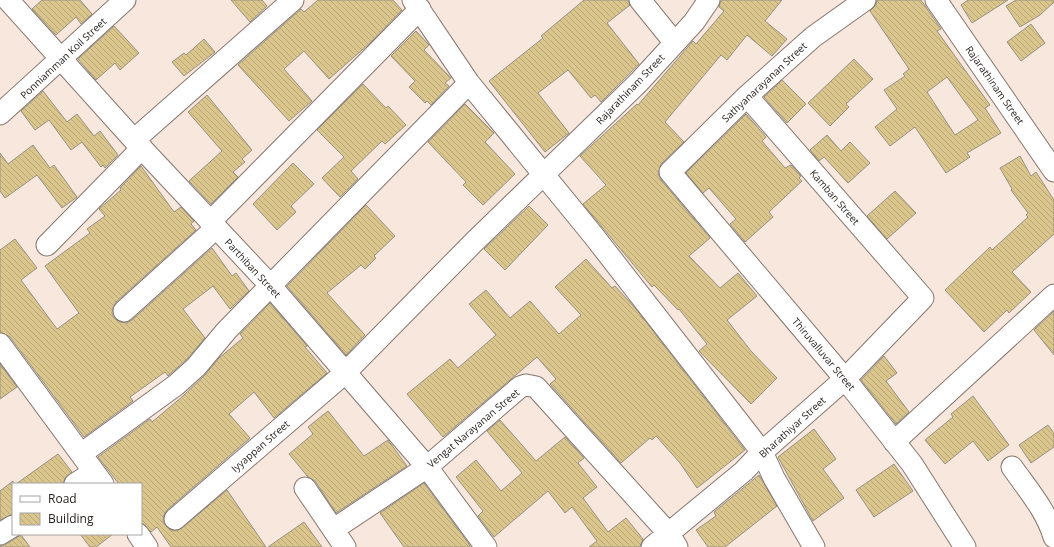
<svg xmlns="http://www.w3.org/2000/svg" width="1054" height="547" font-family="'Open Sans',sans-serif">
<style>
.building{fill:url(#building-back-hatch);stroke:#989284;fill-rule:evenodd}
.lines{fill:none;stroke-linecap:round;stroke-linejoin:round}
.minor-casing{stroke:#86786f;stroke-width:23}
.minor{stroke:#fff;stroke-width:21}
.labels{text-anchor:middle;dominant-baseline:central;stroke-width:4;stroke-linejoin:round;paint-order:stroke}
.street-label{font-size:10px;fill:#211c19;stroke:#fff}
</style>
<defs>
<pattern id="building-back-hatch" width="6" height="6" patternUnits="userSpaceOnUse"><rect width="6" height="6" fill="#dac58c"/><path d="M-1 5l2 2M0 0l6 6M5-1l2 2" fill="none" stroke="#bba978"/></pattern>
</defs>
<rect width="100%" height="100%" fill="#f7e7dd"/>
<path class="building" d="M42,0H80L92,14L81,24L76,17L56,35L32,9Z
M231,0H262L267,6L250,22Z
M318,0H393L402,10L370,43L329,79L304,51L284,69L312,101L289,121L238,65L301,9L304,12Z
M584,0H628L630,5L607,23L639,64L601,102L595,95L591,98L568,70L538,93L569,133L545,152L489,81L543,38L541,36Z
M721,0H782L765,21L787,39L772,56L747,35L727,60L721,55L665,122L684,142L661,164L658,174L661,180L710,238L689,256L720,288L738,273L757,296L727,320L751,351L777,378L751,404L699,351L707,344L679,309L678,310L654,285L652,287L583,204L606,185L580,156L637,104L638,105L693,41L696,44L724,11L719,7Z
M877,0H921L941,29L937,31L990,105L985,108L1001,133L967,153L970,157L946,173L915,127L890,146L875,127L897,109L884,90L905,76L903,74L909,69L870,11L876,5ZM947,77L978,120L955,135L927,92Z
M968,0H1008L972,23L961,5Z
M1016,0H1054V2L1040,15L1020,27L1006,6Z
M1031,24L1045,43L1021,61L1007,42Z
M114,26L139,53L120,70L115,63L96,80L78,59Z
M416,31L429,45L424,50L451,78L445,83L449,86L431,105L427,101L425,103L409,87L415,81L391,56Z
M204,39L215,52L184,76L172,62L184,53L186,55Z
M854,59L873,79L846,104L849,107L830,126L808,103Z
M782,80L806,104L787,123L764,97Z
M363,84L386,108L388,106L406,125L385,144L382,141L351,171L358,179L340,197L322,178L344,157L317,130Z
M43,91L67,122L77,114L94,136L100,131L118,155L105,168L103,165L101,167L82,142L71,150L49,120L35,130L21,111Z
M207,95L252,150L242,159L245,162L233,172L238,177L211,204L189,181L222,151L188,112Z
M465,104L494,133L485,142L515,174L483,205L463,185L466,182L428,142Z
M746,114L766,137L762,141L785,168L791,165L801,176L799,178L802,181L769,212L773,217L745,242L730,224L736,219L709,188L703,193L686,173Z
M827,135L841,151L850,142L870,163L848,183L824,157L819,161L810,150Z
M33,145L50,168L54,165L77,197L62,208L37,175L5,198L0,191V153L8,164Z
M1020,156L1031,176L1036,172L1054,200V234L1012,272L1031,292L1009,313L1007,310L984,332L945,290L990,247L992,250L1028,217L1026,215L1028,213L1011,190L1012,189L1000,168Z
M293,163L314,184L291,206L296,212L277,230L253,204Z
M141,166L174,212L181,207L194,221L191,224L196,230L116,302L113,308L112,313L115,319L121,322L127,323L132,320L212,248L232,276L236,273L249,291L230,309L213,286L183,309L205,338L187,359L168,376L165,372L130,397L133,401L84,437L10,337L0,332V250L15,239L37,268L21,280L57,329L79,313L45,266L90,233L87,229L105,216L99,209L121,190L120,188Z
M895,191L916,213L887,239L867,216Z
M366,205L395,236L374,256L376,258L365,269L361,265L327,293L365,335L346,355L287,286Z
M529,206L548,225L505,270L484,249Z
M586,259L612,288L615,286L636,309L745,450L697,488L680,463L656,436L652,440L650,438L621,463L550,384L556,379L537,357L443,437L407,394L450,359L458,368L496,335L469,304L486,290L510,318L530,301L559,334L581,315L555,287Z
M270,303L307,346L305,347L327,373L274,418L254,392L229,414L250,438L167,510L164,515L163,521L166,526L171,530L177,531L182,528L227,490L266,547H171L157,527L151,532L141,522V484H119L98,457L150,419L152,422L183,396L205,375L219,358L243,338L240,334Z
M1054,311V355L1034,330Z
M884,356L897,373L886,381L909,412L896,424L861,380Z
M0,364L17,387L0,399Z
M973,396L1009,445L988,461L973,441L945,464L925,440L953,417L951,414Z
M328,411L364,456L388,440L407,466L336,513L315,481L308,477L289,454L313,434L308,427Z
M500,420L536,461L565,437L584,458L578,463L597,487L583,498L608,532L626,518L643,539L640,547H589L597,541L572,507L565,513L548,491L494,537L478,516L483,511L456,477L476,460L501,491L522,473L487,431Z
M1048,425L1054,433V447L1031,463L1019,445Z
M814,429L836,459L823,469L844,498L813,521L778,457Z
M58,454L72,472L65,478L63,484H16Z
M894,464L913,491L874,517L856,490Z
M759,475L777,506L725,547H708L696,530L716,516L714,512Z
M13,481V514L0,520V491Z
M424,483L469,544L470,547H404L380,513Z
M304,522L322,547H268Z
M80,534H113L96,547H90Z
M21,535L30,547H0V546L6,544Z"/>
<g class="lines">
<defs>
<path id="minor" d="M8,0L134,140L270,285L427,467L486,547
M413,0L469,83L593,235L762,452L774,478L814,547
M640,0L674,42
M865,0L813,37L747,96L670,172L845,379L912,464L965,547
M936,0L1054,171
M0,114L125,0
M134,140L293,0
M210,222L420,9
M47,245L142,148
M124,311L216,228
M0,344L103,484
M894,442L1054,295
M81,454L176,385L196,367L227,330L469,83
M1012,467C1028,490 1046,510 1054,537
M75,484L94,472
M305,488L345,547
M175,519L345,373L474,242L639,82L694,22L709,0
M334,529L427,467L520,387L526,385L536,387L669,534L677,547
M0,534L13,526
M138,534L147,547
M652,547L744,471L762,452L845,379L923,298L747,96"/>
</defs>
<use href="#minor" class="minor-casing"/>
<use href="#minor" class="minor"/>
</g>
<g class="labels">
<g class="street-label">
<text transform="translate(63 58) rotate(-43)">Ponniamman Koil Street</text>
<text transform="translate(764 82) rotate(-43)">Sathyanarayanan Street</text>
<text transform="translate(995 85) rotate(55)">Rajarathinam Street</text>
<text transform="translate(630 89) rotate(-46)">Rajarathinam Street</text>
<text transform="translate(835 197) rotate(49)">Kamban Street</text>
<text transform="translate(253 268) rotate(47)">Parthiban Street</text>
<text transform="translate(824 354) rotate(50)">Thiruvalluvar Street</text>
<text transform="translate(792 427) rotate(-42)">Bharathiyar Street</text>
<text transform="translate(473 428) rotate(-40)">Vengat Narayanan Street</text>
<text transform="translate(260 446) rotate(-41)">Iyyappan Street</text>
</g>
</g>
<rect x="12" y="483" width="130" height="52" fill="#ffffff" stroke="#a6a4a3"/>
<rect x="20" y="496" width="20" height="6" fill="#ffffff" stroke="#a6a4a3"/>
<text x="48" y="503" font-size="12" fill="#211c19">Road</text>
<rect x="20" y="513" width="20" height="12" fill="url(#building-back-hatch)" stroke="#a6a4a3"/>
<text x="48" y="523" font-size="12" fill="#211c19">Building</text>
</svg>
